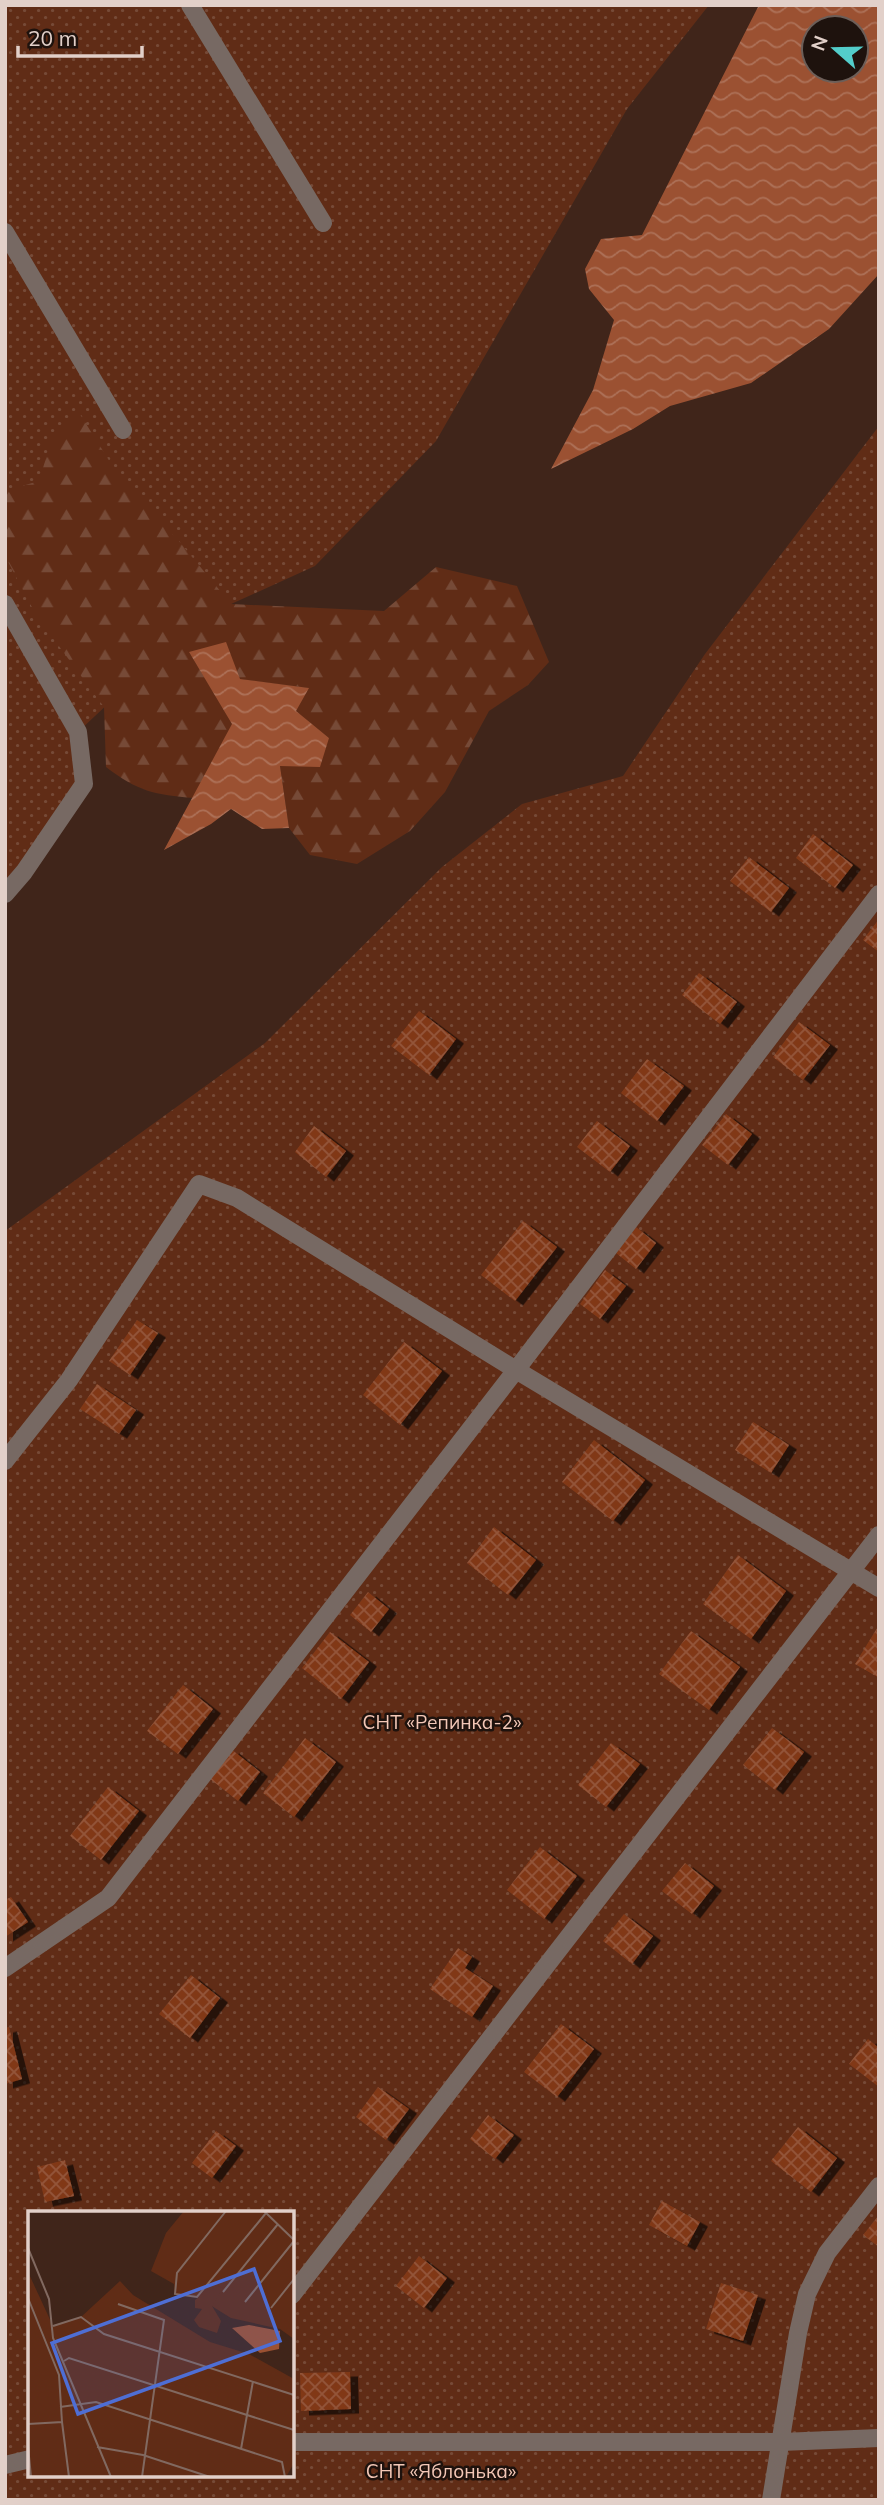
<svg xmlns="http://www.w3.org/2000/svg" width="884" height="2505" font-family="Mulish,sans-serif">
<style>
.grass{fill:url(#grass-dots);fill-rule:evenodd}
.forest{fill:url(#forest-firs)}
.water{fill:url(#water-waves);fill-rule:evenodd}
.building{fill:url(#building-cross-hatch);filter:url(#shadow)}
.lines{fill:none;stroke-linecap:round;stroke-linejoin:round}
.minor{stroke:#776963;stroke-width:18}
.labels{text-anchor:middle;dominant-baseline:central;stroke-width:5;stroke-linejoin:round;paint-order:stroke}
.park-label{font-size:19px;fill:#f3c7b6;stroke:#1e120d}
.inset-road{fill:none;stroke:#816960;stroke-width:2}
.view{fill:#4e6ed4;fill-opacity:0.15;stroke:#4e6ed4;stroke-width:3.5}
.inset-edge{fill:none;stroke:#e2d0c9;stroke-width:3.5}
</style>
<defs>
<pattern id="grass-dots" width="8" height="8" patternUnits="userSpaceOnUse" patternTransform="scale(1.75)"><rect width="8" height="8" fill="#602c16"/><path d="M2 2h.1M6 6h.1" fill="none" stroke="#764a37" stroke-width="1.8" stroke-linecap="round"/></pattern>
<pattern id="forest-firs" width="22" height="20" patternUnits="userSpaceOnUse" patternTransform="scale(1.75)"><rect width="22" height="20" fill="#602c16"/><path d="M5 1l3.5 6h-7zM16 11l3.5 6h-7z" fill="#764a37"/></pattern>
<pattern id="water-waves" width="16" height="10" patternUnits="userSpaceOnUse" patternTransform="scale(1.75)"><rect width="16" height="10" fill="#9b5132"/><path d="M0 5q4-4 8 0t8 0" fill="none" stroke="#ad7158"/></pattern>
<pattern id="building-cross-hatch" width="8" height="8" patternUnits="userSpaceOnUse" patternTransform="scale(1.75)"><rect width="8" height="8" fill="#813919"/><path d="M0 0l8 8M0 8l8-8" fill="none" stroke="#935539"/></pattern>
<filter id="shadow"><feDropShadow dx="8" dy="4.5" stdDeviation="0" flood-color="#0009"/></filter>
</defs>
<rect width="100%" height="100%" fill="#40251a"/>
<path class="grass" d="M5,5H709L627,109L436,441L315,566L198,619L78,732L84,784L5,894Z
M879,426V2500H5V1231L265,1043L442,867L522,804L623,776L705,654ZM30,2213H292V2475H30Z"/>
<path class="forest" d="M78,411L120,478L178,540L231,604L384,611L436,567L517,586L549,662L528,685L489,711L445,792L410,831L357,864L310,855L289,828L280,766L329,738L295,711L308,688L239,679L189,652L233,724L194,798C155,795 137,791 106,767L104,707L36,615L5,556V491L39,481L54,432Z"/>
<path class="water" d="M759,5H879V274L829,329L751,383L670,406L633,429L551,469L593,390L614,320L589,289L585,269L601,239L642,235ZM814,28H856V70H814Z
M226,642L240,679L309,688L296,711L329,738L320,767L280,766L289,828L262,829L231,809L211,824L164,850L232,724L189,652Z"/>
<path class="building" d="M813,834L853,865L835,888L796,858Z
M749,857L789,888L771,912L730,881Z
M879,919V952L863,940Z
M699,973L737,1002L720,1024L682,995Z
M419,1011L456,1039L429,1075L391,1046Z
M799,1022L830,1045L803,1080L773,1057Z
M647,1059L684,1086L657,1121L621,1093Z
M726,1114L752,1134L728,1165L702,1145Z
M597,1121L630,1146L610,1172L577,1147Z
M314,1126L346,1151L326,1177L295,1152Z
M523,1221L557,1247L515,1301L481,1275Z
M636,1227L656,1243L636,1269L616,1253Z
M605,1270L626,1286L600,1319L580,1304Z
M137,1320L158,1333L130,1375L109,1361Z
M404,1342L442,1371L400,1425L363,1395Z
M97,1384L136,1410L119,1434L80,1409Z
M753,1422L789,1445L771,1473L735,1450Z
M594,1440L645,1480L613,1521L562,1482Z
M494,1527L536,1560L508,1595L467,1563Z
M738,1555L786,1591L751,1639L703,1604Z
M368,1592L389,1609L371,1632L350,1615Z
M879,1625V1678L855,1664Z
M691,1631L740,1667L709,1710L659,1674Z
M330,1632L369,1662L341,1699L302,1668Z
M183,1685L213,1709L178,1754L147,1731Z
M772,1728L804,1752L775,1790L743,1765Z
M305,1738L336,1762L294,1817L263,1793Z
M611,1743L640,1764L606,1807L578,1785Z
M231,1749L260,1772L238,1801L209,1778Z
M108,1787L139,1811L101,1860L70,1836Z
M540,1847L577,1876L544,1919L507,1890Z
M685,1863L714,1886L692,1914L662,1891Z
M11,1897L28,1922L5,1937V1900Z
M624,1914L653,1936L632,1964L603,1941Z
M458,1948L472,1957L465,1968L493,1986L472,2017L430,1989Z
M191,1975L220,1998L190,2038L159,2014Z
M561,2024L594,2049L557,2097L524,2072Z
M9,2027L22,2079L5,2084V2028Z
M868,2039L879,2048V2087L849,2064Z
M378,2087L409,2109L386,2140L356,2117Z
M488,2115L514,2135L495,2159L470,2139Z
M798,2127L837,2158L811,2192L771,2161Z
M216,2131L236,2146L212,2178L192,2163Z
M65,2160L74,2196L45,2202L37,2167Z
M662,2201L700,2222L687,2246L649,2225Z
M879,2215V2247L863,2235Z
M419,2256L447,2278L424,2308L396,2286Z
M721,2283L758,2295L743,2341L706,2329Z
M350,2372L351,2409L301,2411L300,2373Z"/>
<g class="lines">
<path class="minor" d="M190,5L323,223
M5,232L123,430
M5,604L78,732L84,784L24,872L5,894
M5,1461L69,1380L199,1184L237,1198L516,1370L879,1588
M5,1968L108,1898L516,1370L879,894
M292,2295L879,1535
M292,2442H781L879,2438
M5,2465L30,2459
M771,2500L798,2333L807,2294L827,2253L879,2186"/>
</g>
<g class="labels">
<g class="park-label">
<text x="442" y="1722">СНТ «Репинка-2»</text>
<text x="441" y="2471">СНТ «Яблонька»</text>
</g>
</g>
<g transform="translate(28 2211)">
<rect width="266" height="266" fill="#40251a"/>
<path d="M156,0H266V128L252,118L203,107L169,86L147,83L146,73L123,60L138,22ZM0,61L25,115L53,106L92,70L105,84L182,131L221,143L266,168V252L258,266H0Z" fill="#602c16"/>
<path d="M186,73L195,77L184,95L193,110L189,122L171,116L166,109L174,98L167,97V89Z" fill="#602c16"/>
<path d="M221,114L252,120L251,138L232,142L204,117Z" fill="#9b5132"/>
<path class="inset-road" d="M198,0L149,62L147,83L169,86L238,2M236,0L266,29M0,37L21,88L25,127L83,266M195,81L250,13M0,87L31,164L34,211L0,213M217,91L266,30M90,93L136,109L114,266M243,97L266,68M25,115L53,106L76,123L266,184M36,150L41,147L266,219M32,196L68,191L254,251L257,266M34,211L41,266M0,235L3,266M69,236L115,244L182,266M213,238L225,170"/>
<path class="view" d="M226,58L252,130L50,203L24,132Z"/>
<rect width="266" height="266" class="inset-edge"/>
</g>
<rect width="884" height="2505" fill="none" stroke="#e2d0c9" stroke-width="14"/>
<g transform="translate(835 49) rotate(290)"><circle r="33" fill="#1e120d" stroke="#6c5e58" stroke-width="2"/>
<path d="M0-5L12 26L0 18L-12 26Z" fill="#53cdca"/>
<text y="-10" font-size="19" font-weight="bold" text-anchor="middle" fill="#e2d0c9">N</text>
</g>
<path d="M18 46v10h124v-10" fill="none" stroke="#e2d0c9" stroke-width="3.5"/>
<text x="28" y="46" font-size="21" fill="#e2d0c9" stroke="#1e120d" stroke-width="5" paint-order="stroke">20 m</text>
</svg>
